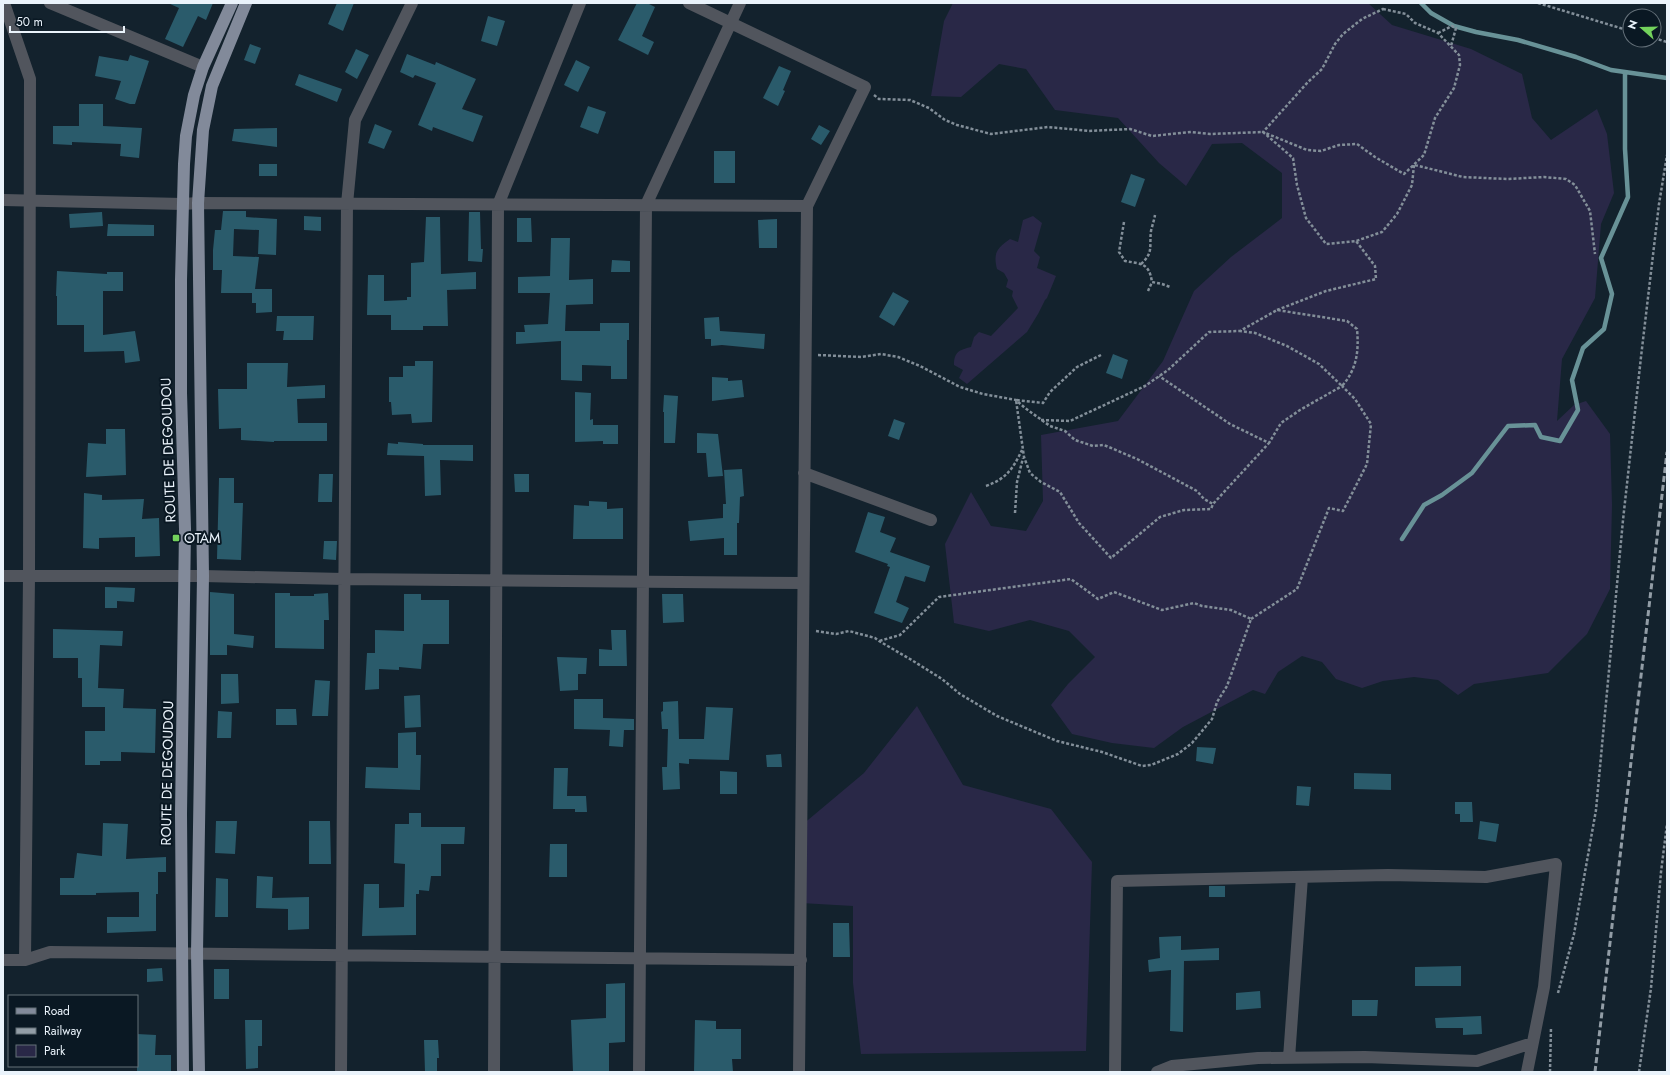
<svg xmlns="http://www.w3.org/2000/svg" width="1670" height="1075" font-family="Jost,sans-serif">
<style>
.green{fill:#292847}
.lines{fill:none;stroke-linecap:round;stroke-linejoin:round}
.stream{stroke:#689297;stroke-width:4.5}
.building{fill:#2a5b6b}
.path{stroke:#838f99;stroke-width:2.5;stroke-dasharray:3 2;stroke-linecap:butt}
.minor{stroke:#51555d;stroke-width:12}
.major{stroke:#828a9a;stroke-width:12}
.rail{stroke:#929da6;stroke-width:3;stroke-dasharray:6 3;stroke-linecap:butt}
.poi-dot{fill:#73d25c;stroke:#0a1823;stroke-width:1.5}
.labels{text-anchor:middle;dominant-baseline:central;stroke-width:4;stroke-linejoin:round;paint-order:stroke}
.street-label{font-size:14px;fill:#eaf3fb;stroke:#0a1823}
.poi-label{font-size:14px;fill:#eaf3fb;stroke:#0a1823;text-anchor:start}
</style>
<rect width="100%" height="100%" fill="#13222d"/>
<path class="green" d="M953,3H1368L1392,25L1471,49L1522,74L1532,118L1551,140L1597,109L1607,134L1614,193L1601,224L1595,298L1562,359L1557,421L1574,405L1586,401L1610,434L1612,505L1610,589L1587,634L1548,673L1474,684L1458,695L1438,680L1414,677L1383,681L1362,688L1336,679L1322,662L1302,656L1278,672L1265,694L1253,690L1183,727L1154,748L1112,743L1072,734L1051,705L1068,684L1095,657L1069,631L1030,620L989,631L954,623L945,544L971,492L991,526L1026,531L1043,501L1041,435L1118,421L1163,361L1194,291L1231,257L1282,218V173L1242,143L1212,144L1186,186L1159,163L1118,118L1055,110L1026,69L999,64L961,97L931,96L944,21Z
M1033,216L1042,223L1034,251L1040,257L1037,268L1056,276L1047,298L1045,300L1038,314L1027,332L967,384L959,378L963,370L954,365C954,352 959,350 971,347L974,337L979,332L991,336L1018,308L1012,296L1013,291L1006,287L1008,280L1004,273L997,269C993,253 997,248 1010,239L1018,242L1023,220Z
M917,706L963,785L1051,809L1092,862L1086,1051L861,1054L853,983V906L801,903L802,825L864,773Z"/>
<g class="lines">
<path class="stream" d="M1421,3L1431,13L1454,26L1476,32L1518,40L1576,57L1611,70L1667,78
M1402,539L1424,505L1442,495L1472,473L1508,426L1535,425L1541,437L1560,441L1578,410L1572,380L1583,348L1604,329L1612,294L1601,258L1628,197L1625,149V72"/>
</g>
<path class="building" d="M168,3H213L206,20L198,16L183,47L165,39L179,8Z
M337,3H354L343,31L328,24Z
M637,3H647L655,7L642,36L654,42L648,55L618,40Z
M488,16L505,21L497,46L481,41Z
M250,44L261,48L255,64L244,60Z
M356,49L369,55L357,79L345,72Z
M407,54L435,65L436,62L476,79L462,109L483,116L473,142L433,127L432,131L418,125L436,83L415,75L413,78L400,72Z
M130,55L149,61L135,104H130L115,99L121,81L95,76L99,56L128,61Z
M576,60L590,67L578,92L564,85Z
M779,66L791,71L783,90L785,91L778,106L763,98Z
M299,74L342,89L337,102L295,85Z
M79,104H103V126L142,128L139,158L120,156L121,144L72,142V145L53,144V126H79Z
M588,106L606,112L598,134L580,127Z
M375,124L392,131L384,149L368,143Z
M819,125L830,131L821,145L811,139Z
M277,128V147L232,141L234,129Z
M714,151H735V183H714Z
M259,164H277V176H259Z
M1131,174L1145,179L1135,207L1121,202Z
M223,211H246V217L277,219L276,255L258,254L259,230L234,229L233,256L259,257L255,289H272V312L256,313V303H252V293H221L222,270H213V250L215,230H221Z
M102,212L103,226L70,228L69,214Z
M469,212H480L481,249H483L482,262L468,261Z
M304,216L321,217V231L304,230Z
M426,217H440L441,274L476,272V289L447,290L448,326H423V330H391V315H367L368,275H384V301L407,300V297H411V263L424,262Z
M517,218H531L532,242H517Z
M777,219V248H759L758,220Z
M108,224L154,225V236H107Z
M551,238H570L569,280L593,279V304L566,305L565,331H600V323H629V340H627V379H611V366L582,365V381L561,380V341L516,344V332H525L524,325L548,324L550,293H518V277L550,276Z
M612,260L630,261V272H611Z
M57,271L107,274V272H123V291H103V335L135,331L140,361L125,363L124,351L84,352V325H57V296H56Z
M893,292L909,301L894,326L879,317Z
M277,316H314L313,340H283L284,331H276Z
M719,317L720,331L765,334L764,349L722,345L711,346V339H705L704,318Z
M1113,354L1128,360L1122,379L1106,373Z
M415,361H433L432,422L412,423L411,414L392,415L391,402H389V377H403V366H415Z
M247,363H288L287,387L325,385V398L297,399L298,423H327V441H274V442L241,440V428L219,429L218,389H247Z
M712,377L728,378V381L742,380L744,397L712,401Z
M575,392L591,393L590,420L593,419V425H618V444H603V441L575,442Z
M664,395L678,396L675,443H664V412H663Z
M894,419L905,423L899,440L888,436Z
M106,429H125L126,475L86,477L88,443L106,444Z
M697,433L718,434L723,476L708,477L706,453H697Z
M398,442L423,444V445H473V461L440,460L441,495L425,496L424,456L387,455L388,443L398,444Z
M742,469L744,496L740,497L739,523H737V555H724V538L690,541L688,521L723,518V504H726L724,470Z
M319,474H333L332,502H318Z
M514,474H529V492H515Z
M219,478H234V503H243L241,560L217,559Z
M84,493L102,495V500L144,499L142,519L159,518L160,556L135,557V537L99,538V549L83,548Z
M589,501L607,502V509L623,508V539H573L574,505L589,506Z
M868,512L885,517L880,532L896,538L890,552L930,566L925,582L905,576L896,602L909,608L902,623L874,613L890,567L887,566L888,564L855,552Z
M324,541H337L336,560L323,559Z
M105,587L135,588L134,602L117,601V608H105Z
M210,592L234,594V634L254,636L253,648L227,645V655H210Z
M275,593H290V596H314V594L328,593L329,620H324V649L275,648Z
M404,594H421V600H449V644H423L421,669L399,667V670L379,669V689L365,690L367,653H375V630L404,631Z
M662,594H683L684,622L663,623Z
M53,629L123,631L122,646L100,645L98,688L124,689L123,708L156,709L155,753L121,752V761H100V765H85V731H105V707H82V678H78V658H53Z
M611,630H626L627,666H599V649L612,650Z
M557,657L587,658L586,674H578V690L560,691Z
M221,674H238L239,703L221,704Z
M315,680L330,681L328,716H312Z
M420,695L421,727L405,728L404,696Z
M574,699H603V718L634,719V730H624L623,747L609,746L610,730L574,729Z
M678,701L679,739H704L706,707L733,708L729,760L689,759V764L679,763L680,789L663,790L662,767H667L668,729H662L661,712L663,711V702Z
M276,709H296L297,725H276Z
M218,711L232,712L231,738H217Z
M416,732V755H421L420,790L365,788L366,767L398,768V733Z
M1197,747L1216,748L1213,764L1196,761Z
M781,754L782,767H767L766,755Z
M554,768H568L567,796H586L587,812H575V809H553Z
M720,771L737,772V794H720Z
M1354,773L1391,774V790L1354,789Z
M1297,786L1311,787L1309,806L1296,805Z
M1455,802H1472L1473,822H1460V814H1455Z
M409,813H421V827H465L464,844H441V876H431L429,891L419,890V894H416V935L362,936L364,884H379V908L404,907L405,864L394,863L395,824H409Z
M216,821H237L235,854L215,853Z
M309,821H330L331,864H309Z
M1480,821L1499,824L1496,842L1478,839Z
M103,823L128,824L126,859L166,857V872H158V894H156V931L107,933V917H139V892L96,893V895H60V878H74L77,853L102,856Z
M550,844H567V877H549Z
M257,876L273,877L272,898L309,897V929L288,930V909L256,908Z
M216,878L228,879V917H215Z
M1209,886H1225V897H1209Z
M833,923H849L850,957H833Z
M1181,936V950L1219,948V960L1184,961L1183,1032L1170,1031L1171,970L1149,972L1148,960L1160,958L1159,937Z
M1461,966V986H1415V967Z
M162,968L163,981L147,982V969Z
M214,969H229V999H214Z
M625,983V1042L609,1043V1072H573L571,1020L606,1018V984Z
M1260,991L1261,1008L1236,1010V993Z
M1352,1000H1378L1377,1016H1352Z
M1481,1016L1482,1034L1463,1035V1028H1436L1435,1018Z
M245,1020H262V1046H258V1068L246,1069Z
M695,1020L716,1021V1029H741V1059H732L733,1072H694Z
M137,1034L156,1035L155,1055H171V1072H137Z
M424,1040H438L439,1058H437V1072H425Z"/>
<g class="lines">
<path class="path" d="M1538,3L1630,31
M1383,9L1406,14L1415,23L1438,33L1459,55L1460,65L1454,88L1435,118L1424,155L1404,174L1375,157L1357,144L1339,145L1321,151L1307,150L1263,132L1308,82L1322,69L1335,44L1343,34L1362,19Z
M1438,33L1452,26L1456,28L1451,46
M1654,38L1667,42
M874,95L879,99L910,100L929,108L945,120L957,125L991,134L1048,127L1089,131L1130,129L1152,136L1191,132L1210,134L1263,132L1293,158L1297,185L1306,218L1326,244L1356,241L1382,232L1397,214L1412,185L1414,165
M1415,165L1463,177L1507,179L1544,177L1566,179L1575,185L1590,211L1595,254
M1124,222L1119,252L1125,261C1142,264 1149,263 1152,282
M1141,264C1154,252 1149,247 1151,231C1152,226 1154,221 1155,215
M1148,291L1152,282L1162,284L1170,287
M1277,310L1326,291L1376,279L1375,266L1356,241
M818,355L861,357L881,354L898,357L920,366L960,387L983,394L1016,400L1025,408L1050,426L1065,431L1075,440L1093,446L1104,445L1137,459L1197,491L1204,499L1213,504
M1101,355L1077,367L1050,392L1043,403L1016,400L1024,457L1030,473L1041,482L1060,492L1079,523L1111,558L1160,517L1184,510L1211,509L1213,504L1269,443L1230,424L1159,376
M1041,420L1070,421L1145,386L1168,370L1209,332L1240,331L1277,310L1347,321L1357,329C1359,351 1357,369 1342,386L1319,364L1287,346L1255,333L1240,331
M986,486C1006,479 1013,469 1022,450
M1015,513L1017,482L1023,458
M1251,619L1297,589L1329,508L1343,511L1367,464L1371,424L1355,399L1342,386L1300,410L1281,423L1269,443
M816,631L836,634L849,631L875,638L879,641L910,659L942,679L960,694L997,716L1057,741L1102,752L1142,766L1151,765L1178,754L1192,743L1212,719L1217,702L1227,686L1251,619L1231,610L1202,606L1194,603L1162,610L1114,592L1098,599L1071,579L939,597L900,635L879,641
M1558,993L1574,934L1596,810L1623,520L1641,357L1659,204L1667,155
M1550,1072L1551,1027
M1639,1072L1651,988L1661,872L1667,824"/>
<path class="minor" d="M4,3L30,79L29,576L25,960
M50,3L203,67
M689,3L865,87L807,206L799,1072
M3,200L183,204L198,203L807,206
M804,473L931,520
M3,576H203L344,579L803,583
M3,960H25L50,952L801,960
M1289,1058L1302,877
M341,1072L347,204L355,120L412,3
M494,1072L498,205L580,3
M639,1072L646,205L740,3
M1115,1072L1117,881L1388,875L1486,877L1556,864L1544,987L1527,1072
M1157,1072L1172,1066L1258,1058L1365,1057L1477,1061L1532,1043"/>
<path class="major" d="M183,1072L181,814L185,529L181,393V280L184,164L186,136L194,95L203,67L232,3
M199,1072L197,953L203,576L198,203L203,130L212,86L246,3"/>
<path class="rail" d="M1595,1072L1667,452"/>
</g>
<rect class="poi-dot" x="172" y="534" width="8" height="8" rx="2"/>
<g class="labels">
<g class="street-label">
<text transform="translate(168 450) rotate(-92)">ROUTE DE DEGOUDOU</text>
<text transform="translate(167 773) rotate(-89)">ROUTE DE DEGOUDOU</text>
</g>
<g class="poi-label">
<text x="184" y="538">OTAM</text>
</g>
</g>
<rect width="1670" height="1075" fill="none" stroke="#eaf3fb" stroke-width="8"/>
<rect x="8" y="995" width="130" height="72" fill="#0a1823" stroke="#647079"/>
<rect x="16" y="1008" width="20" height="6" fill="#828a9a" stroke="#647079"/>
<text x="44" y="1015" font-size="12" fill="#eaf3fb">Road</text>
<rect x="16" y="1028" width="20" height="6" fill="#929da6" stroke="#647079"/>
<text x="44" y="1035" font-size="12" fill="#eaf3fb">Railway</text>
<rect x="16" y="1045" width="20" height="12" fill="#292847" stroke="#647079"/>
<text x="44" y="1055" font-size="12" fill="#eaf3fb">Park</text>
<g transform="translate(1642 28) rotate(290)"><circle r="19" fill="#0a1823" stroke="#647079"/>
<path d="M0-3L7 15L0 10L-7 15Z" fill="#73d25c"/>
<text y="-6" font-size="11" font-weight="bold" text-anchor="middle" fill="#eaf3fb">N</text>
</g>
<path d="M10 26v6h114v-6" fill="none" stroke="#eaf3fb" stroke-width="2"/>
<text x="16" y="26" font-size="12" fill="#eaf3fb" stroke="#0a1823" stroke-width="3" paint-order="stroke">50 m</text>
</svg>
